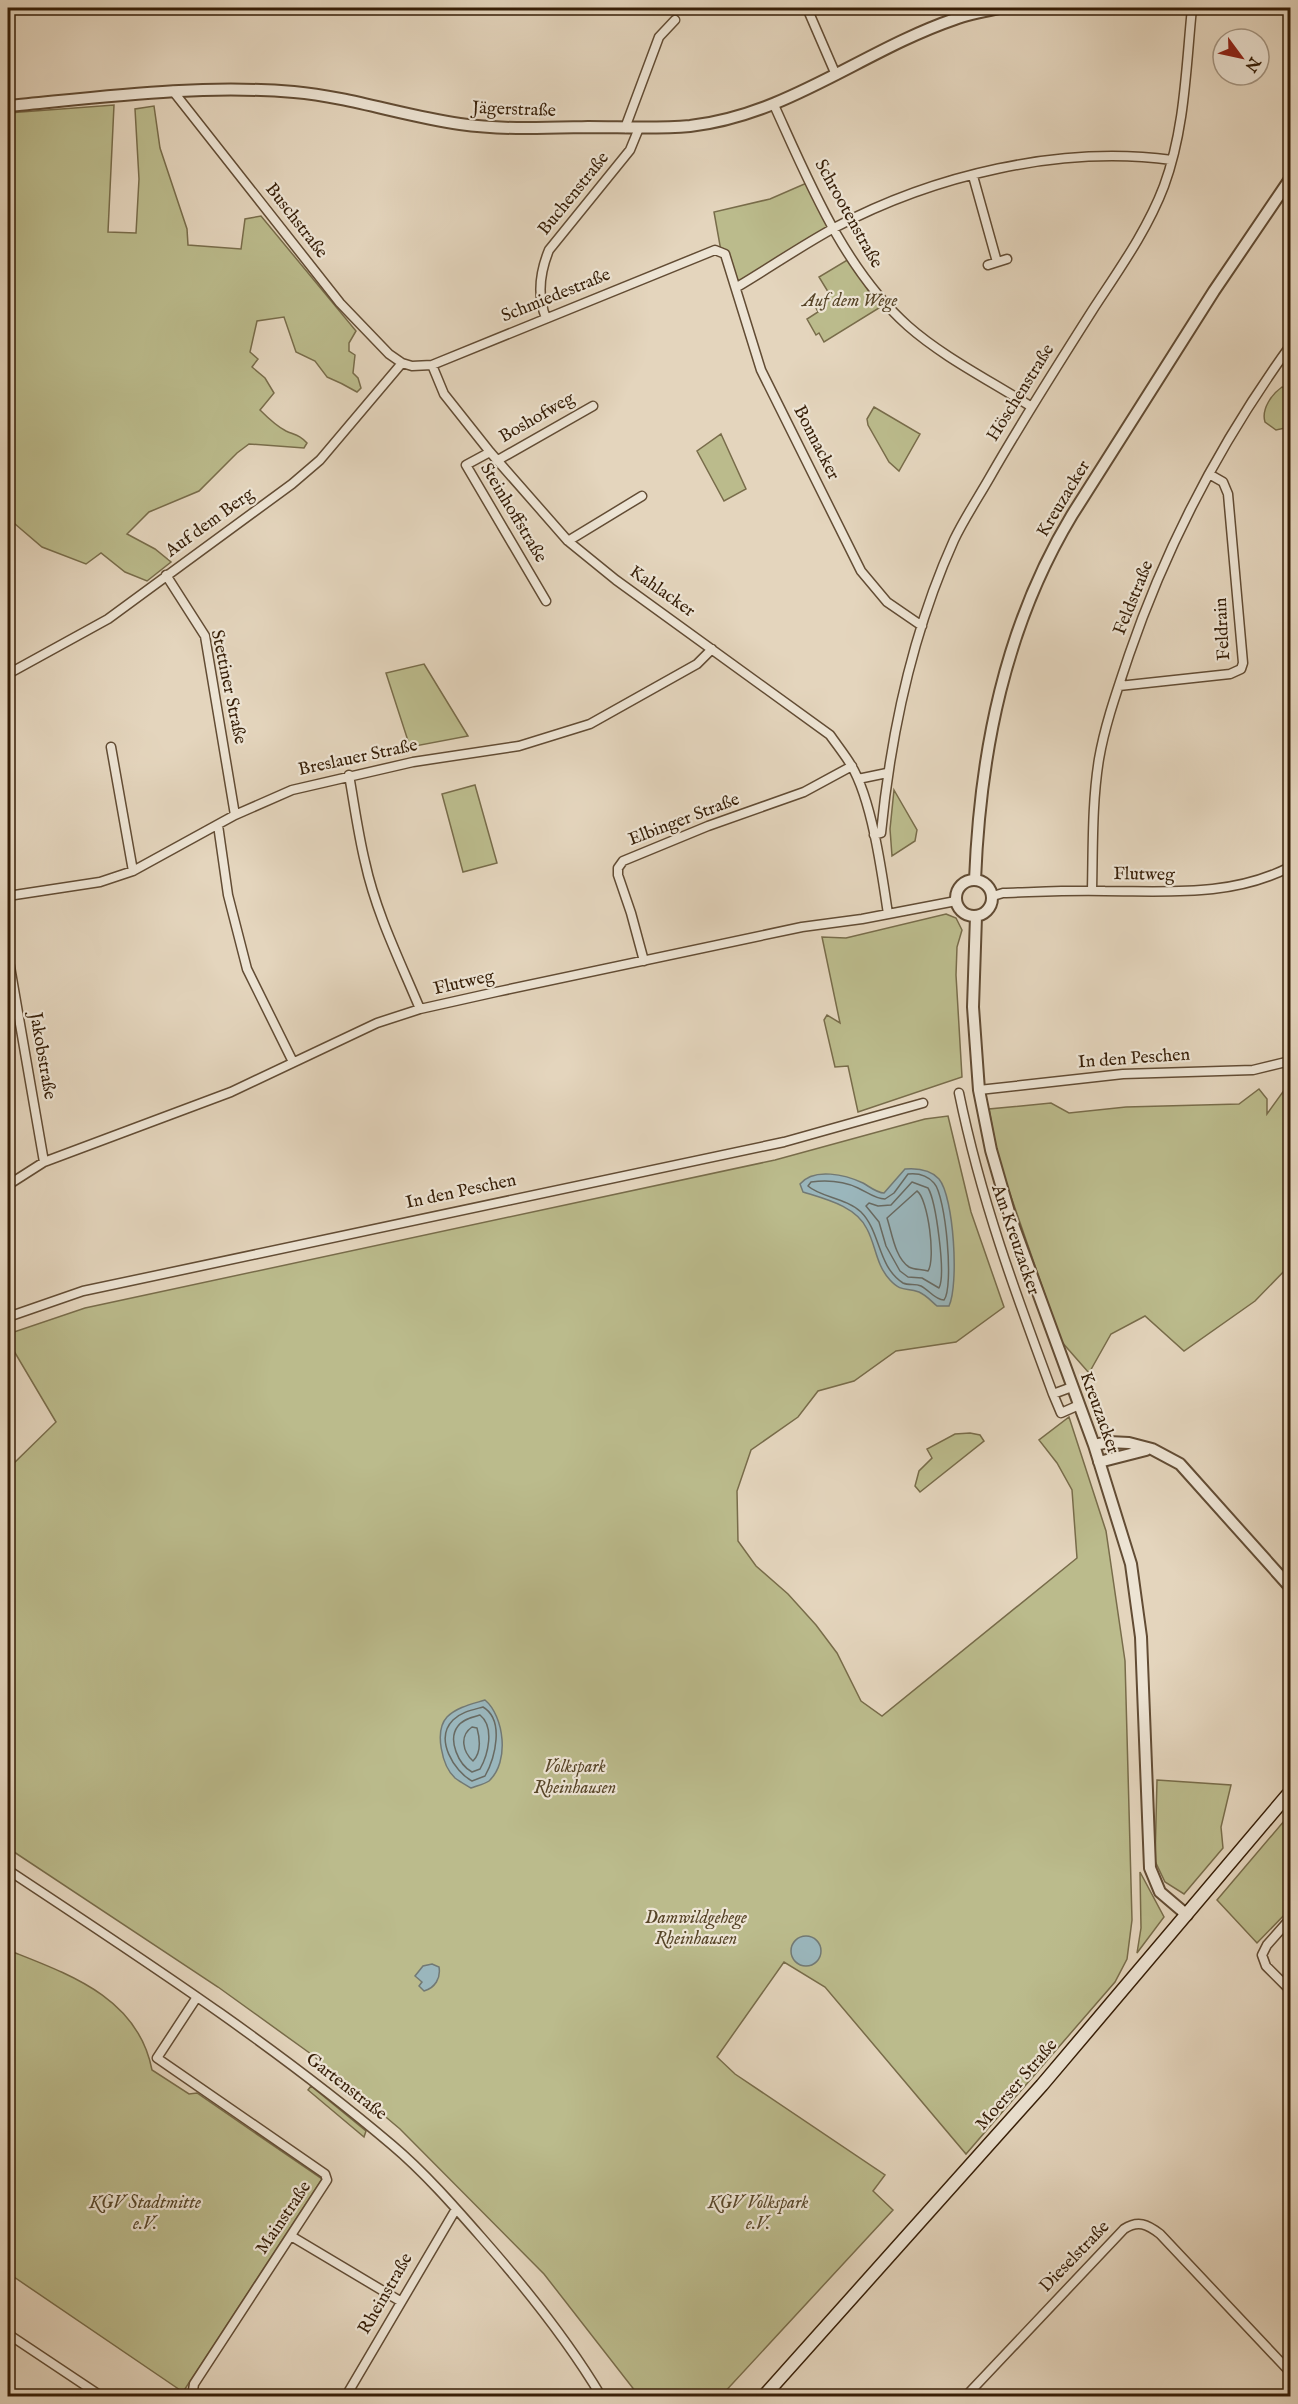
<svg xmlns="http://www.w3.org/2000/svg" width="1298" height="2404" font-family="'IM FELL English',serif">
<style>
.green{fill:#bbbb8c;stroke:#786c4a;stroke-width:1.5}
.water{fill:#9ab6bc;stroke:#727974;stroke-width:1.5}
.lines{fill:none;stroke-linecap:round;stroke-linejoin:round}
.shore{stroke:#686a62;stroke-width:1.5}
.minor-casing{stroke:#624c34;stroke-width:11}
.tertiary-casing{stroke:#624c34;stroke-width:14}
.secondary-casing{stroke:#361e07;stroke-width:15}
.minor{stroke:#ede4d4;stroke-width:8}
.tertiary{stroke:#ede4d4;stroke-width:10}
.secondary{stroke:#ede4d4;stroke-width:12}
.labels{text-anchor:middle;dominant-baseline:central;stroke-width:4.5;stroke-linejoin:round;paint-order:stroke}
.street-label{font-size:18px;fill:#361e07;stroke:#ede4d4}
.park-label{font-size:18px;font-style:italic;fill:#574528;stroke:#ede4d4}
</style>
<rect width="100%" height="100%" fill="#e4d5bd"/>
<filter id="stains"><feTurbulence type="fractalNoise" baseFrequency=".00333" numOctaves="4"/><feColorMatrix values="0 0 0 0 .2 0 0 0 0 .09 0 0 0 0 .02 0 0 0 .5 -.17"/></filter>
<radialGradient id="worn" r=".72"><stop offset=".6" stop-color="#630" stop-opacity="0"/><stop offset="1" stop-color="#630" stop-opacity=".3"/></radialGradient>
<path class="green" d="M114,105L108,232L136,233L139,179L135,109L154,106L160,148L187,229L188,245L241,249L245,219L261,216L356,331L349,343V351L355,355L353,373L358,378L361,388L357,392C347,386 337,381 327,377L315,361L296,352L284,317L257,321L250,352L258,359L252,367L265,378L274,393L260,410C268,418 276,426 286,431C295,435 300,435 307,443L304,448L249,444L237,453L199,491L149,512L127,534L155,549L171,562L147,581L125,572L101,553L86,564L42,547L8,518V113Z
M809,182L834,228L737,287L721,251L714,212L770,199Z
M849,259L879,308L824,342L819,333L816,335L807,319L818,312L814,304L830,295L819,277Z
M1282,387L1290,390V427L1276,430L1265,422C1261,409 1272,394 1282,387Z
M874,407L920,434L899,471L889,462L868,425L867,419Z
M721,434L746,489L724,501L697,451Z
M424,664L468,736L410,747L386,673Z
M475,785L497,863L463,872L442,794Z
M894,790L917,830L915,841L892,856L890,829Z
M946,914L956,918L962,930L957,947L956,975L962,1077L858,1112L848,1066L835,1067L824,1020L827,1015L840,1023L822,937L846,938Z
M1290,1082V1265L1255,1301L1184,1351L1145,1316L1111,1334L1089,1373L1061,1341L998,1159L989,1109L1051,1103L1069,1113L1126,1107L1239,1104L1259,1089L1267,1099V1114Z
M948,1116L971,1212L1004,1307L956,1342L896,1351L854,1381L818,1391L798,1417L751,1450L737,1491L738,1541L756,1566L788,1594L816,1625L837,1653L861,1701L882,1716L1077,1558L1072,1490L1057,1463L1039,1440L1069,1417L1106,1531L1125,1661L1132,1920L1127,1959L1115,1982L966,2154L825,1987L784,1962L717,2057L735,2074L885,2175L873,2191L893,2210L721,2396H639L544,2274L400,2129L311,2054L218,1987L8,1848V1457L13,1464L56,1422L8,1341V1334L85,1308L775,1160L925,1119Z
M970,1433L980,1435L984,1441L920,1492L915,1486L919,1471L932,1458L927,1449L955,1434Z
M1157,1780L1231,1785L1221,1827L1223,1848L1184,1894L1165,1882L1155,1861Z
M1290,1814V1909L1257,1943L1217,1900Z
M1140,1872L1164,1917L1137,1953L1141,1928Z
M8,1950C68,1974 138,1997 152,2070L189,2094L197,2093L322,2179L183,2392L11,2275L8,2279V2197L11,2192L8,2189Z
M311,2086L366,2131L364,2137L308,2090Z"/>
<path class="water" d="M905,1169C917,1168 930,1169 939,1179C954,1197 959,1285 949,1306H937C931,1301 926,1295 919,1292C906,1287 902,1293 890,1280C876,1265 876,1246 867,1229C856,1206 825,1199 803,1192L800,1184C814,1167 846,1175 863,1183C870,1187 877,1193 884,1193Z
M485,1700C504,1716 510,1762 489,1781C485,1784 476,1786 471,1788C466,1785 460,1782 455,1778C442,1766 434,1731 447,1717C457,1707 472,1704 485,1700Z
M791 1951a15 15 0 1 1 30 0a15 15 0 1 1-30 0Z
M432,1964L439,1967C441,1978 435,1988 424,1991L419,1986L422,1982L415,1976L423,1966Z"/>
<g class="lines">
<path class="shore" d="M908,1174C917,1173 927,1175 934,1183C946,1196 954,1288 944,1300C935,1300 929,1290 921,1286C915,1283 909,1286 903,1283C877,1266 881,1232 861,1212C846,1198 820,1197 808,1186L811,1182C827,1180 843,1181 858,1188C867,1192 875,1199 885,1199L894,1193Z
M912,1182L928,1188C936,1201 946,1275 939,1288L922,1278L908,1277L900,1271L886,1246L879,1222L866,1206L869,1203L878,1206L891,1205Z
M917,1191C928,1198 936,1260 928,1271C922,1269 914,1270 909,1267C895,1258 892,1233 887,1218Z
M483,1707C505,1720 495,1758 485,1776L472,1781C454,1771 434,1739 453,1720C461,1712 472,1710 483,1707Z
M480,1715C495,1727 488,1755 480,1769L472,1772C459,1765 447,1740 458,1726C463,1719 473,1717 480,1715Z
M472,1727L477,1728C480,1739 481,1753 473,1761C463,1752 459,1736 472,1727Z"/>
<defs>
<path id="minor" d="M807,8L836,75
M173,91L340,303L389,354L402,363L412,366L432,365L715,250L725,254L761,370L861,571L887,602L922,626
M774,105C809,182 844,269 908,326C943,357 991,381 1030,406
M625,128L659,37L675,20
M973,176L997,262
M988,265L1007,259
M737,287C769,268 801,246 834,228C934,175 1060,145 1172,160
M546,318C537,296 540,272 549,250L630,150L639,128
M432,365L444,394L490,452L568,541L616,580L830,735C837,745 845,755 851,765C872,800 882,873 888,914
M490,452L466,465L546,601
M498,460L593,406
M568,541L642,496
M166,575L205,636L235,815
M8,674L108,619L292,484L320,460L402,363
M1119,686L1230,674L1241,669L1243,663L1228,494L1223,482L1209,474
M111,747L133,871
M349,775C354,803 358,833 365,862C376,913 400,961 420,1009
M858,779L887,773
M218,825L228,895L247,969L293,1062
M874,835L881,833C891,732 912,633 954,540C964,519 978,498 990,477C1022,421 1057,366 1092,311C1118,271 1147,231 1164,186C1185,129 1186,67 1192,8
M1092,890C1093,847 1092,802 1099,759C1105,724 1118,688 1129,655C1167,544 1222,440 1290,346
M8,896L100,882L133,871L235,815L292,790L413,762L519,746L590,724L697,664L712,649
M993,896L1003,893C1037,892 1071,890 1105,891C1169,891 1231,897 1290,867
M8,955L44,1162
M644,961L631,913L618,875V868L623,861L708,826L804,792L852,766
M979,1090L1123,1074L1253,1070L1290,1061
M959,1093C981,1200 1015,1292 1053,1394L1061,1413L1079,1405
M8,1185L44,1162L231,1092L377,1023L420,1009L496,992L802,927L862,919L956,901
M8,1317L83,1291L784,1142L923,1103
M1053,1394L1072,1387
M8,1870C139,1957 272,2043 392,2145C424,2172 453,2205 481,2237C525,2287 567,2339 601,2396
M1290,1919L1267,1945L1262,1955L1266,1966L1290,1990
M291,2236L400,2301
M8,2334L101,2396
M197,2396L193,2390L194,2384L327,2180L325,2174L157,2058L197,1997
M346,2396L456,2209
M966,2396L1124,2229C1138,2220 1147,2224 1160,2234L1290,2372"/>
<path id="tertiary" d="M1288,8H1290
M8,106C103,97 198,84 294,92C350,97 404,116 460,124C502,130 545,128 588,127C622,127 656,129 690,126C788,115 864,50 955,19C969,14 985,11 1000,8
M956 898a18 18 0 1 1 36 0a18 18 0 1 1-36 0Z
M975,880C980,752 1005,626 1072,515L1214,291L1290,179
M976,916L973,1007L979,1090L991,1150L1011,1219L1094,1445L1131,1564L1141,1637L1150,1868L1160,1892L1187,1915
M1094,1445L1109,1442L1129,1443L1152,1449L1180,1464L1290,1587
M1099,1462L1146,1450"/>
<path id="secondary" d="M764,2396L1042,2085L1290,1792"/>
</defs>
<use href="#minor" class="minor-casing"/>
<use href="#tertiary" class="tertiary-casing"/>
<use href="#secondary" class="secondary-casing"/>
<use href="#minor" class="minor"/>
<use href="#tertiary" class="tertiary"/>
<use href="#secondary" class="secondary"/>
</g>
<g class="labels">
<g class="street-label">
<text transform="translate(514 110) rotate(2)">Jägerstraße</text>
<text transform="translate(574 194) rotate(-51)">Buchenstraße</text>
<text transform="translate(848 214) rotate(61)">Schrootenstraße</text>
<text transform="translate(296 221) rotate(52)">Buschstraße</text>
<text transform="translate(556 296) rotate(-22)">Schmiedestraße</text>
<text transform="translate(1021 393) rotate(-58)">Höschenstraße</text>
<text transform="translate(537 418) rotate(-30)">Boshofweg</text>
<text transform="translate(816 443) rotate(63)">Bonnacker</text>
<text transform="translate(1064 499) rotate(-59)">Kreuzacker</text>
<text transform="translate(513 513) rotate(59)">Steinhoffstraße</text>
<text transform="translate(210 523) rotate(-36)">Auf dem Berg</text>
<text transform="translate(662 592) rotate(35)">Kahlacker</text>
<text transform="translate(1134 598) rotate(-68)">Feldstraße</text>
<text transform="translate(1223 629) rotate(-93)">Feldrain</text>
<text transform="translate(228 687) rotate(78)">Stettiner Straße</text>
<text transform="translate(358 758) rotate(-12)">Breslauer Straße</text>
<text transform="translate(684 820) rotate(-21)">Elbinger Straße</text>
<text transform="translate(1144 875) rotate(1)">Flutweg</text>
<text transform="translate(464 983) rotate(-13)">Flutweg</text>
<text transform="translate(42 1056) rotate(80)">Jakobstraße</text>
<text transform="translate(1134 1059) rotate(-4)">In den Peschen</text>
<text transform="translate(461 1192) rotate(-12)">In den Peschen</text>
<text transform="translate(1015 1240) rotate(71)">Am Kreuzacker</text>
<text transform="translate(1099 1413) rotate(70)">Kreuzacker</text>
<text transform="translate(1017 2085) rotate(-49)">Moerser Straße</text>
<text transform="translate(346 2087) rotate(38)">Gartenstraße</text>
<text transform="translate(284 2218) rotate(-56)">Mainstraße</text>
<text transform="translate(1075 2257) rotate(-46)">Dieselstraße</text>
<text transform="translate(386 2294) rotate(-60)">Rheinstraße</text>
</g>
<g class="park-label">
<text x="850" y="301">Auf dem Wege</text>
<text x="575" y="1767">Volkspark<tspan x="575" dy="21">Rheinhausen</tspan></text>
<text x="696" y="1918">Damwildgehege<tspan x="696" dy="21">Rheinhausen</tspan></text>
<text x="145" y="2203">KGV Stadtmitte<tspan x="145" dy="21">e.V.</tspan></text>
<text x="758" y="2203">KGV Volkspark<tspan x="758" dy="21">e.V.</tspan></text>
</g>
</g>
<rect width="1298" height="2404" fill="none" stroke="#e4d5bd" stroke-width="30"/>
<rect x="9" y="9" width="1280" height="2386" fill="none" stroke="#361e07" stroke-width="3"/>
<rect x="15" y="15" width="1268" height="2374" fill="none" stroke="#361e07" stroke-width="1.5"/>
<g transform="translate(1241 57) rotate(123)"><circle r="28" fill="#ede4d4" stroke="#a49582" stroke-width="1.5"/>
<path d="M0-4.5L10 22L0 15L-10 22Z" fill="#8f2418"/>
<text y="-9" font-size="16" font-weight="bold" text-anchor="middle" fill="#361e07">N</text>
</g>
<rect width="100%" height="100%" filter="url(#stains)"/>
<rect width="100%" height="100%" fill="url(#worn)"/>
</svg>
